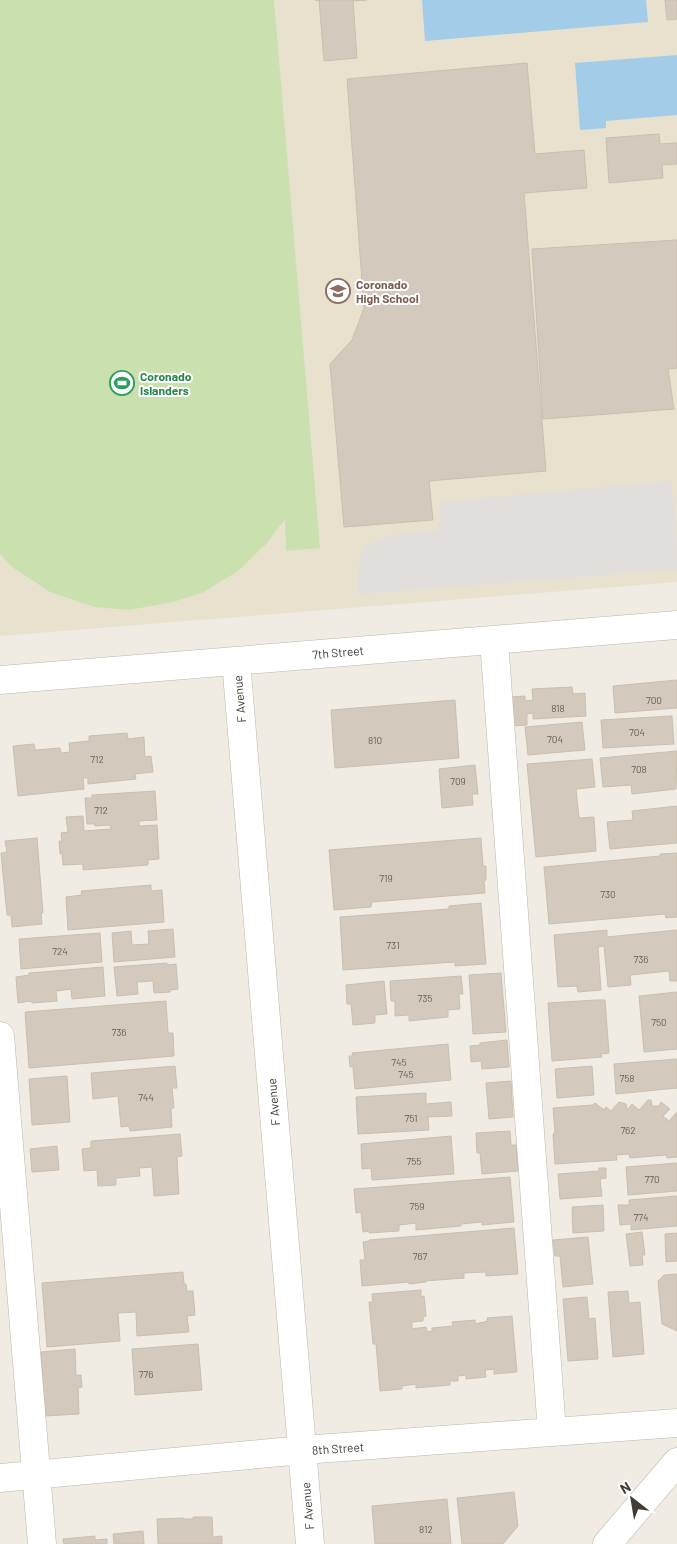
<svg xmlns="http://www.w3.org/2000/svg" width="677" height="1544" font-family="Barlow,sans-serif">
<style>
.education{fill:#e8e1ce}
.green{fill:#cae1af}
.parking{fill:#e1dedb}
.water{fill:#a3cce8}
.building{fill:#d3cabd;stroke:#cabfae}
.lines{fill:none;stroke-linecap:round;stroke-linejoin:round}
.minor-casing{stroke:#bdb6aa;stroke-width:29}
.minor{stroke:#fff;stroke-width:28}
.labels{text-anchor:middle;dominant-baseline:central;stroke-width:4;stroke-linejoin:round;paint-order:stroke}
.number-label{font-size:10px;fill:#666056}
.education-label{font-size:12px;font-weight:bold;fill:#785e54;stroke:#fff;text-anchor:start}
.leisure-label{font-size:12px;font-weight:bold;fill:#27864d;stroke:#fff;text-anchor:start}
.street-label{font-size:12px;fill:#413c34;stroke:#fff}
</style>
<rect width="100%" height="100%" fill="#f0ece3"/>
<path class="education" d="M0,0H677V582L0,636Z"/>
<path class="green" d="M0,0H274L320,548L286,551L285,519L266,544L238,571L204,592L173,602L129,610L94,607L50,592L12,567L0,554Z"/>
<path class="parking" d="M671,481L677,549V569L358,594L359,559L367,546L383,537L439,530L442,502Z"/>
<path class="water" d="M422,0H646L648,22L425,41Z
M677,55V115L606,121V128L580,130L575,63Z"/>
<path class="building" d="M315,0H367L353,1L357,58L324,61L319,0Z
M665,0H677V19L667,20Z
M527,63L535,154L584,150L587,188L524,193L546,471L429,481L433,520L344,527L330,364L352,340L364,308L347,79Z
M659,134L660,144L677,143V164L662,165L663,178L609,183L606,138Z
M677,240V368L668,369L674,409L543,419L532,249Z
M677,680V708L615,713L613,686Z
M572,687L573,694L585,693L586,716L533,719V713L527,714V725L512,726L510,697L525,696V701L533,700L532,689Z
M455,700L459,758L335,768L331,710Z
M672,716L674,744L603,748L601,720Z
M582,722L585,750L528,755L525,727Z
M127,733L128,739L144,737L145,757L151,756L153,772L135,774L136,779L88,784V778H83L84,789L18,796L13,746L34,744L35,750L60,748L61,753L70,752L69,743L89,741V736Z
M677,751L676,789L632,794L631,785L603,787L600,758Z
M592,759L595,787L576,789L579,818L594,817L596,851L536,857L527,764Z
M475,765L478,794H472L473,805L442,808L439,769Z
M155,791L157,820L139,821V826L157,825L159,859L148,860V865L83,870V864L63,865L62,853L60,854L59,841H62L61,833L68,832L66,817L83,816L84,831L111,829L110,825L95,826V824H87L85,798H92V795Z
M677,806V843L610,849L607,822L633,820L632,811Z
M37,838L43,913H41L42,924L12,927L11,915H7L1,853L7,852L5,841Z
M481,838L483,866H486V880L484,881L485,893L372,902L371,907L334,910L329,850Z
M677,853V917L666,918L665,914L549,924L544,867L660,856V854Z
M151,885V891L162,890L164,922L68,930L66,897L82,895L81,891Z
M481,903L486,964L455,966V962L343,970L340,917L449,909V906Z
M173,929L175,957L114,962L112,933L131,931L132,945L149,944L148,931Z
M607,930V937L677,930V981H670L669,971L630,975L631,985L608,987L604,946L598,947L601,990L578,992L577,986L558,987L554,935Z
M100,933L102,962L21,969L19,939Z
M167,963V965L176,964L178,989L170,990V992L154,993L153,981L137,982L138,994L117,996L114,967Z
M103,967L105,996L72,999L71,989L56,991L57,1001L32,1003L31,1001L18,1003L16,977L29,975V973Z
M501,973L506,1032L473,1034L469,975Z
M461,976L463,994H459L460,1009L448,1010V1017L409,1021V1015L395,1016V1001H391L390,981Z
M384,981L387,1014L375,1015V1023L353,1025L351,1004H347L346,985Z
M677,992V1049L644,1052L639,996Z
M596,1000H605L609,1053L601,1054L602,1057L552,1061L548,1003Z
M166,1001L168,1033H173L174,1056L29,1068L25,1012Z
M507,1040L509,1067L482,1069L481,1061L471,1062L470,1046L480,1045V1043Z
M448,1044L451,1080L355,1089L353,1067H350L349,1056H353L352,1053Z
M677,1059V1088L616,1094L614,1064Z
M175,1066L177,1088H172L174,1108H171L172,1127L130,1131L129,1126L121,1127L118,1096L93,1099L91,1073Z
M592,1066L594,1095L557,1098L555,1069Z
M67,1076L70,1122L32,1125L29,1079Z
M511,1081L513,1117L489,1119L486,1083Z
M426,1093V1104L451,1102L452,1116L428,1117L429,1130L358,1134L356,1097Z
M648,1100H651L652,1106H659L661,1102L670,1109L663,1116L669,1121L677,1112V1157L667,1158L666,1155L630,1158L629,1154L616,1155L617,1160L555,1164L553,1134L555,1133L553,1108L593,1105L595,1103L604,1110L606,1107L611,1111L619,1102L626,1104L627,1110L632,1104L639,1110Z
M510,1131L511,1145H516L518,1171L482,1174L480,1153H477L476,1133Z
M180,1134L182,1156L177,1157L179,1194L154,1196L152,1167L139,1168L140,1176L116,1178V1185L98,1186L97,1170L84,1171L82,1149L91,1148V1141Z
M451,1136L454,1174L372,1180L371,1168L362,1169L361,1144Z
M57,1146L59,1170L32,1172L30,1149Z
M677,1163V1191L628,1195L626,1167Z
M599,1168H606V1178L600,1179L602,1196L560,1199L558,1174L599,1171Z
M510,1177L514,1222L482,1225V1222L461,1224V1226L416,1230V1223L399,1225V1231L369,1233V1231L363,1232L361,1212L356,1213L354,1189Z
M677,1196V1226L631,1230V1224L620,1225L618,1205H629V1200Z
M603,1205L604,1231L573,1233L572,1207Z
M514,1228L518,1274L486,1276V1272L464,1273V1278L425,1281L426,1282L409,1284V1282L362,1286L360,1260H365L363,1242L369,1241V1240Z
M642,1232L645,1255H642L643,1265L630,1266L626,1234Z
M677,1233V1261L666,1262L665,1234Z
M588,1237L593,1284L563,1287L560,1256H555L553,1240Z
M183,1272L184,1284H186L187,1291H193L195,1315L187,1316L189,1332L137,1336L136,1312L118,1313L120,1341L47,1347L42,1283Z
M677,1274V1331L662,1324L658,1281L664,1275Z
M421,1290V1297L424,1296L426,1316L423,1317V1321L412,1322V1329L426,1327L427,1332L432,1331V1328L453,1326L452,1322L475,1320V1324L488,1321L487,1318L512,1316L517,1372L494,1374V1369L485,1370L486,1377L466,1379V1375L458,1376V1381H450V1385L416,1388V1384L402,1386V1389L380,1391L376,1344H373L369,1302H373L372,1294Z
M628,1291L629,1303L640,1302L644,1354L613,1357L608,1292Z
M587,1297L589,1319L595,1318L598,1359L568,1361L563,1299Z
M198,1344L202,1390L135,1395L132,1349Z
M75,1349L76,1375H81L82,1387L78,1388L79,1414L45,1416L41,1352Z
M514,1492L518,1526L503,1544H462L457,1498Z
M447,1499L451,1544H375L372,1506Z
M193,1517H212L213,1537L222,1536V1544H158L157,1519L184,1518V1519H193Z
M143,1531L144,1544H114L113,1534Z
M95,1536V1540L107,1539V1544H64L63,1539Z"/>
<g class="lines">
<defs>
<path id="minor" d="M494,640L552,1432
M236,661L310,1544
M0,680L677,625
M0,1036L42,1544
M0,1478L303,1450L677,1423
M607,1544L677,1462"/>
</defs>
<use href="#minor" class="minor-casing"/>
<use href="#minor" class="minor"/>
</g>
<defs>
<symbol id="school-ring" viewBox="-11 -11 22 22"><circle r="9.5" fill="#fff" stroke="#8d6e63" stroke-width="1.5"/><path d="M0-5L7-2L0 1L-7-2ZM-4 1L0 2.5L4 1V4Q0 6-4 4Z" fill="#8d6e63"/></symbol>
<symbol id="stadium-ring" viewBox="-11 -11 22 22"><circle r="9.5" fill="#fff" stroke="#2e9e5b" stroke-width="1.5"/><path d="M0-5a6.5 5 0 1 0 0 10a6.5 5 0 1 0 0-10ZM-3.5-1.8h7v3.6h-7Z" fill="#2e9e5b"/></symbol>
</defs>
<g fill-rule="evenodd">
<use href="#school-ring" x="324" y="277" width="28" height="28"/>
<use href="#stadium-ring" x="108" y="369" width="28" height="28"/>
</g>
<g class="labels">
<g class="number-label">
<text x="654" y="700">700</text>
<text x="558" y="708">818</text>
<text x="637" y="732">704</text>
<text x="555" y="739">704</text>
<text x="375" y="740">810</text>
<text x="97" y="759">712</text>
<text x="639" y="769">708</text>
<text x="458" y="781">709</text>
<text x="101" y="810">712</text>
<text x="386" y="878">719</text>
<text x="608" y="894">730</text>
<text x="393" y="945">731</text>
<text x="60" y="951">724</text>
<text x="641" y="959">736</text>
<text x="425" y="998">735</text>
<text x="659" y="1022">750</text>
<text x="119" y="1032">736</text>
<text x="399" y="1062">745</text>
<text x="406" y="1074">745</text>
<text x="627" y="1078">758</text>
<text x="146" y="1097">744</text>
<text x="411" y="1118">751</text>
<text x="628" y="1130">762</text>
<text x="414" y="1161">755</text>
<text x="652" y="1179">770</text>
<text x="417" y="1206">759</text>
<text x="641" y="1217">774</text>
<text x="420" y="1256">767</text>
<text x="146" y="1374">776</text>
<text x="426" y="1529">812</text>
</g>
<g class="education-label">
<text x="356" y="284">Coronado<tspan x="356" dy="14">High School</tspan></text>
</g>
<g class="leisure-label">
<text x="140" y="376">Coronado<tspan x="140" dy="14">Islanders</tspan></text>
</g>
<g class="street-label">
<text transform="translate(338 652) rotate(-5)">7th Street</text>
<text transform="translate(239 699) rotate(-95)">F Avenue</text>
<text transform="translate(273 1102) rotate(-95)">F Avenue</text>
<text transform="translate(338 1448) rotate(-4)">8th Street</text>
<text transform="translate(307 1506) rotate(-95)">F Avenue</text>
</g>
</g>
<g transform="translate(632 1499) rotate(329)" stroke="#ffffff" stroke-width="4" paint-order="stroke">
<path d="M0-4L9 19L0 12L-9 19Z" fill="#413c34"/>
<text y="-8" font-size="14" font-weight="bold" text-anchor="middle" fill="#413c34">N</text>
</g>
</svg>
